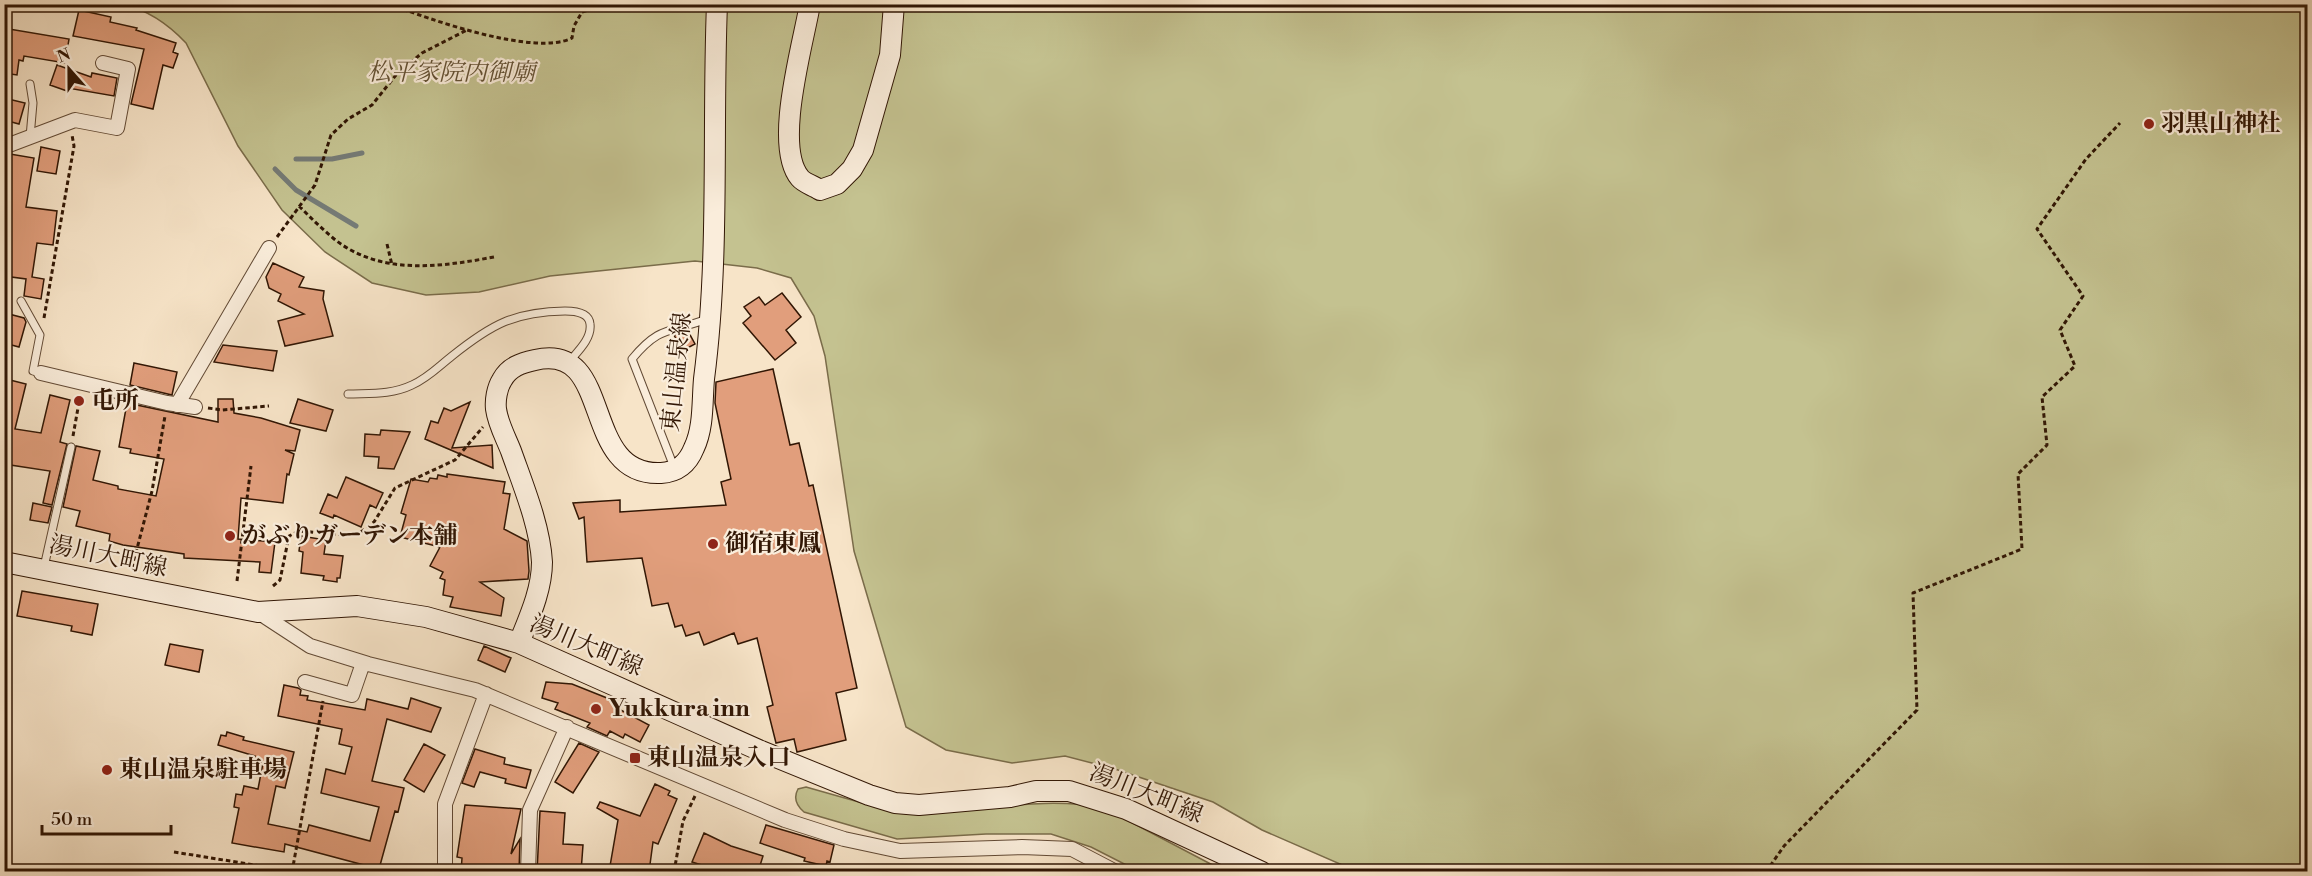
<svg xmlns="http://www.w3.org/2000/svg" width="2312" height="876" font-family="'Libre Bodoni','Noto Serif JP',serif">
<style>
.green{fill:#c4c290;stroke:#7a6c4a;stroke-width:1.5}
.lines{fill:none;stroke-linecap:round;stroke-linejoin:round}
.stream{stroke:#757a75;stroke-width:5}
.building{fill:#e19e7c;stroke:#311604;stroke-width:1.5}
.lane-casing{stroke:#624a35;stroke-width:9}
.street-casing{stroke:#624a35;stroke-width:16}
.secondary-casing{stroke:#311604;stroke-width:22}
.path{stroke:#311604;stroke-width:3;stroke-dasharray:4.5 3;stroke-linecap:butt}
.lane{stroke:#faeddb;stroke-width:7}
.street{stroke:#faeddb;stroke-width:14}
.secondary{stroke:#faeddb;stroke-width:20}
.poi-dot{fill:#8f2418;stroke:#faeddb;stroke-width:2}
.labels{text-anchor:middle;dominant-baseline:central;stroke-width:4.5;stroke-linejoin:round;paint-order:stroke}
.park-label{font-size:24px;font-style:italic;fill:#645235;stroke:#faeddb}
.poi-label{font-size:24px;font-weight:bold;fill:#311604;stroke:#faeddb;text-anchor:start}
.street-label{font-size:24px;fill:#311604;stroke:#faeddb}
</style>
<rect width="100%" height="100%" fill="#f7e4c8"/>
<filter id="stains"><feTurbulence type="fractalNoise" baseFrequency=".00333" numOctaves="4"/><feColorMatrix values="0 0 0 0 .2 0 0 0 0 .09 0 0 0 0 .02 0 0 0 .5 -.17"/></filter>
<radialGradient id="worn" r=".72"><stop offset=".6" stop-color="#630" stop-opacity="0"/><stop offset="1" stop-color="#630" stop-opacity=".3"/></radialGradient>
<path class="green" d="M124,5H2307V871H1356L1262,830L1213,802L1115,769L1065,756L1012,763L946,750L906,727L854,551L825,356L814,316L791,278L757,268L695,261L550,276L479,292L426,295L372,283L325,252L282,210L238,146L186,43C169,25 148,10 124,5Z
M806,787L894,812L914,813C978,813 1041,795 1104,808L1224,871H1138L1091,847L1051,834H986L897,839L804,812C797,806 793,798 798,789Z"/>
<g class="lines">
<path class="stream" d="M296,159H332L362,153
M275,169L296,190L356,226"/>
</g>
<path class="building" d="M79,10L111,17L110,22L137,28L136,30L176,43L173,52L178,54L173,68L163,65L153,109L131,104L144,49L73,36Z
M9,29L69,39L65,63L24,56L23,61L19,60L17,75L4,73Z
M57,65L91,77L92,73L117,78L114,96L68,88L67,91L50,85Z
M4,98L25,103L19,124L4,120Z
M41,147L60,151L56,174L37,171Z
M4,153L34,158L26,207L57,211L53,245L37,243L32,277L44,279L41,299L24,296L26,279L4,276L9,212H4Z
M273,263L304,277L299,287L324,291L323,299L333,336L285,346L278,321L304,314L278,301L281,294L269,288L266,277Z
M782,293L801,317L786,330L796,343L775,360L743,323L751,316L744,307L759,297L765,305Z
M9,314L24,318L26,322L19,347L4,343Z
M688,331L695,344L682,351L674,335Z
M223,345L277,351L273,371L214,362Z
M134,363L177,372L172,395L130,385Z
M773,369L790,445L799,443L809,486L813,485L857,688L836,693L846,740L797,752L794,739L776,743L767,707L773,705L757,638L738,644L734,633L704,645L699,632L686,636L682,625L675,627L668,603L652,606L642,558L587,562L584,517L579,519L573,503L620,500V512L726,505L721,482L731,479L715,403L716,382Z
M6,379L26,384L15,429L41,433L50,395L70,400L60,442L67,444L52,505L43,503L50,471L4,464Z
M218,399H233L234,413L261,418L300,430L295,451L285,450L294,454L289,475L287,474L283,503L241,498L238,539L275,542L271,573L259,572L260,562L184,558V554L123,545L109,541L110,534L76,526L80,511L63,507L76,446L100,451L93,480L118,486V489L156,496L164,459L130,453L131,449L119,447L127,403L218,422Z
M298,399L333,410L326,431L290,423Z
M470,402L452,448L492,445L493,468L425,439L431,421L438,423L444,408L451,411Z
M381,430L410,432L394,469L378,468L379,457L364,456L365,434L380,435Z
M447,474L505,482L503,493L510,494L504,529L527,541L529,571L528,579L480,582L504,598L501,616L450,607L453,597L443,595L445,580L440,578L443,572L430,566L440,547L400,537L406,515L401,513L411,479L428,482L430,478L437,479L438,475L447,477Z
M346,477L383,493L376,508L370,505L361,527L334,515L333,518L320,513L328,494L337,498Z
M33,503L52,507L48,523L30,520Z
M301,536L326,540L324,554L343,556L340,578H337V582L323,580L324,576L301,573L303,552L299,551Z
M22,591L98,604L92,635L71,631L72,626L17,616Z
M170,644L203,650L199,672L165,665Z
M484,646L511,658L505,672L478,660Z
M546,682L572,684L612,700L617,703L615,707L649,725L640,742L625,734L623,738L610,731L607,736L587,727L590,723L555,709L558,703L542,698Z
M284,685L298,688L301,690L300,695L308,696L307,700L365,710L367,699L408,709L411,698L441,708L431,732L387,719L372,781L404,788L398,812L395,811L379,869L285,844L284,852L232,843L239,808L234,807L236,794L242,795L244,786L258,789L263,763L254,761L255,756L218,745L221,735L226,736L227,732L244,737L243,740L294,752L285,788L276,786L268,824L307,832L309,825L370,841L379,807L321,793L326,769L345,774L352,747L339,744L342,729L278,716Z
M579,743L599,752L573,793L555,782Z
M424,744L445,755L424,792L404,780Z
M475,749L505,758L504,764L531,770L526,788L505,783L506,779L480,772L474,787L462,783Z
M655,784L670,791L668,795L677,799L658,844L653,842L649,872L610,866L618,820L597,808L600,802L640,816Z
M465,805L521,809L511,854L520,839L519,872H461L462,858L457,857Z
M540,811L565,813L563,844L583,845L581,872H537Z
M766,825L834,845L830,862L827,861L826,866L804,861L805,858L760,843Z
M704,833L731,846L763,856L758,872H724L692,862Z"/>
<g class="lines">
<defs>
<path id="lane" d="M30,137L33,103L30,84
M21,301L40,335L33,371L41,373
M348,394C370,393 391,395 412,385C428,378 438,367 452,356C492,324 514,312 565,311C575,311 589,312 590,324C592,339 577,352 568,363
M674,467L632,359C660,325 670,333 707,319
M44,567L71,447"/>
<path id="street" d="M4,144L9,145L75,120L117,128L128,69L103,63
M41,373L167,403L195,407
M177,405L269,248
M258,612L310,646L368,664L475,690L785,820L844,839L900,851L1022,847L1072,849L1116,872
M305,682L352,695L363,663
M445,872V804L486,694
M528,872L530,810L567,727"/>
<path id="secondary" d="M810,4C803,45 773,146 800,178C804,183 814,186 820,190L837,184L852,169L863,150L890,55L894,4
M4,562L258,612L357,606L426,617L519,643L761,751L869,795L895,803L919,805L1010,797L1036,791H1069L1126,809L1262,872
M519,643C529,618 542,590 542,562C540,526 523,485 511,451C506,438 498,424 496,409C495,400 497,388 502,380C509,367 521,363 535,360C615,341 579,477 661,473C678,472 688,463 694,448C704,427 702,401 704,379C720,255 712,129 717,4"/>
</defs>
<use href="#lane" class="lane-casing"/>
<use href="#street" class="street-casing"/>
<use href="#secondary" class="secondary-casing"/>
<path class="path" d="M389,4C429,19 534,57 572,38L574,26L582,12L610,4
M299,206C310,217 321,228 333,238C379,276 440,267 494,257
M277,237L315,185L331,135L348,119L372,105L396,75L422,53L467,30
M387,244L392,265
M44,318L74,146L72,135
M208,408L222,410L269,406
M73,436L78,408
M132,568L152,491L165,416
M237,581L251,466
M273,586L280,580L289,536L299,531L345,535L361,532L374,522L395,488L455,460L483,427
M174,852L292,871
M292,872L323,701
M674,872L683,821L695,796
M1766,872L1784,846L1917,710L1913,593L2022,549L2018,474L2047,445L2042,397L2075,366L2060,330L2083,296L2037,229L2086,159L2120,123"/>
<use href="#lane" class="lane"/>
<use href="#street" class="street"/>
<use href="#secondary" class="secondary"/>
</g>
<g class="poi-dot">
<circle cx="2149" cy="124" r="6"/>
<circle cx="79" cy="401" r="6"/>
<circle cx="230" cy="536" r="6"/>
<circle cx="713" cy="544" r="6"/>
<circle cx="596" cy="709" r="6"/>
<rect x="629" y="752" width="12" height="12" rx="3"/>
<circle cx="107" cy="770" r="6"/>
</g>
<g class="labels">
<g class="park-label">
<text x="451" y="73">松平家院内御廟</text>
</g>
<g class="poi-label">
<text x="2161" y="124">羽黒山神社</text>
<text x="91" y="401">屯所</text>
<text x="242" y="536">がぶりガーデン本舗</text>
<text x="725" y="544">御宿東鳳</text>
<text x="608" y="709">Yukkura inn</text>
<text x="647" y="758">東山温泉入口</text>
<text x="119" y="770">東山温泉駐車場</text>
</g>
<g class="street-label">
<text transform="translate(677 372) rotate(-84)">東山温泉線</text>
<text transform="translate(108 557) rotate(12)">湯川大町線</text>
<text transform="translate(586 646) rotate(23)">湯川大町線</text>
<text transform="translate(1146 794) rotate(22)">湯川大町線</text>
</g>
</g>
<rect width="2312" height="876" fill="none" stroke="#f7e4c8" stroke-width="24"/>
<rect x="6" y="6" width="2300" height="864" fill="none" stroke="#311604" stroke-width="3"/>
<rect x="12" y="12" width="2288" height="852" fill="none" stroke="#311604" stroke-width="1.5"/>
<g transform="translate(69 69) rotate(339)" stroke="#faeddb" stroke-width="4.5" paint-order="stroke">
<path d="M0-4.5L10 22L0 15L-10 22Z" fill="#311604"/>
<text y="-9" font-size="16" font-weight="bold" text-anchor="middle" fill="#311604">N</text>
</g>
<path d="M42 825v9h129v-9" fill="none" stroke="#311604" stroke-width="3"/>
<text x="51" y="825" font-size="18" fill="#311604" stroke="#faeddb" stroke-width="4.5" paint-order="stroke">50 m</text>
<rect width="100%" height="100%" filter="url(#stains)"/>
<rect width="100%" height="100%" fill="url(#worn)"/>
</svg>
